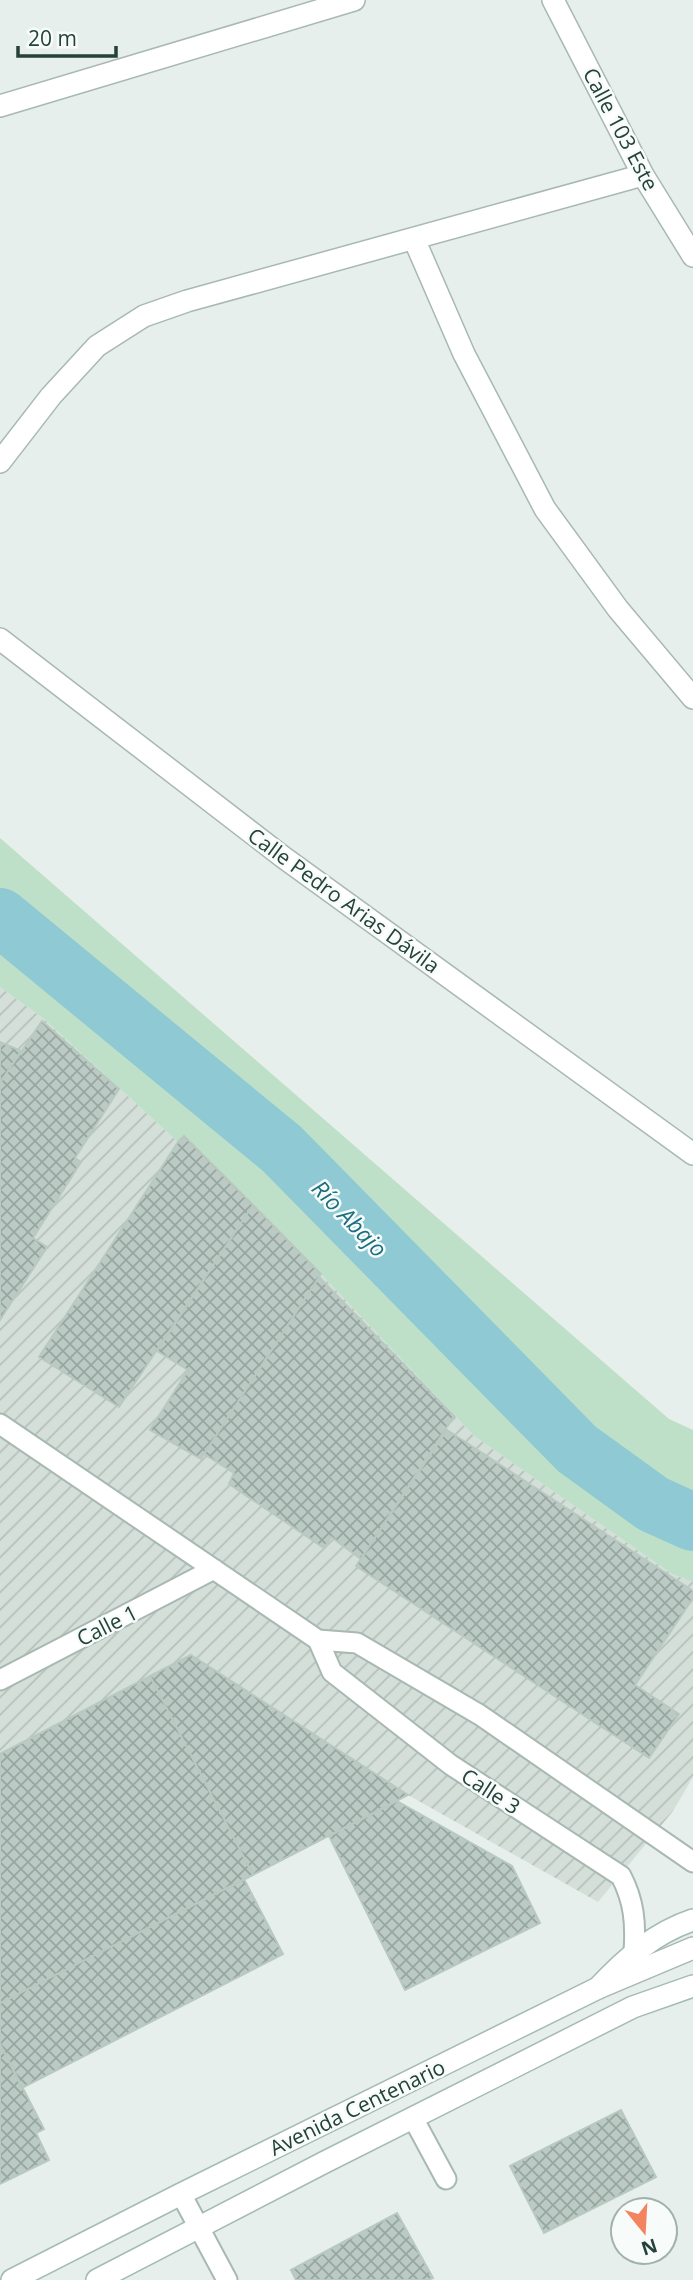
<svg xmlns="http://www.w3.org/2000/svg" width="693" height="2280" font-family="'Open Sans',sans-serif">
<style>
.industrial{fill:url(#industrial-furrows)}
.green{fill:#bfe0c8}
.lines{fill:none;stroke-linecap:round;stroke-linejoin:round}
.river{stroke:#8ec9d4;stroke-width:58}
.building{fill:url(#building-cross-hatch);stroke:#b8c9c2;stroke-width:2}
.lane-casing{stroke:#a8b8b2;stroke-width:23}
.street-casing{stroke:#a8b8b2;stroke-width:24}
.secondary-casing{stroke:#a4bbb3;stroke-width:24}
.lane{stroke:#fff;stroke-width:19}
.street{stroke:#fff;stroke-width:21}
.secondary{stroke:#fff;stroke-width:21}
.labels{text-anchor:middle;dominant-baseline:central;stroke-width:5;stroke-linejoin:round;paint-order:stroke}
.street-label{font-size:21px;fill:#24423a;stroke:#f7fbf9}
.water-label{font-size:23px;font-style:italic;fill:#1c6f80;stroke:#f7fbf9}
</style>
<defs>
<pattern id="industrial-furrows" width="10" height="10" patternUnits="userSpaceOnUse" patternTransform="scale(1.75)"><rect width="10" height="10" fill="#d4dfda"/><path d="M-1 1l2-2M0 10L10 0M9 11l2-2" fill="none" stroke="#b6c1bc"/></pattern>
<pattern id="building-cross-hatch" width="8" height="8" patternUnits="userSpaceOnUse" patternTransform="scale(1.75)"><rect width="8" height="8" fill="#bbcac4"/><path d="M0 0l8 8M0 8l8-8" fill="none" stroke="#98a6a0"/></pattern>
</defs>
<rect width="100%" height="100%" fill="#e6efeb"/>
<path class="industrial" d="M0,987L44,1019L178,1142L184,1136L324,1277L474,1436L672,1574L693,1582V1777L673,1811L598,1902L408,1795L0,2003Z"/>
<path class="green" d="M0,838L669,1419L693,1430V1582L672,1574L474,1436L321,1274L184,1136L178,1142L44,1019L0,987Z"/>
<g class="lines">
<path class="river" d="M0,917L282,1149L577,1449L653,1504L693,1522"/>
</g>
<path class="building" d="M42,1021L119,1089L75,1158L81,1162L33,1238L47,1247L0,1320V1083Z
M0,1042L21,1051L0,1083Z
M184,1136L253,1205L119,1407L39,1357L178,1142Z
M253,1205L321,1274L201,1459L150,1430L188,1370L157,1351Z
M319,1277L454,1416L361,1559L331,1537L324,1548L229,1484L234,1473L204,1454Z
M447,1430L693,1591V1598L635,1685L679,1714L649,1758L356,1566Z
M191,1655L408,1795L253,1875L150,1676Z
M150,1676L253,1875L0,2003V1754Z
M397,1801L512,1866L540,1923L405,1990L329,1836Z
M244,1879L283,1954L22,2088L0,2044V2003Z
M0,2044L44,2129L36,2133L49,2160L0,2184Z
M621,2110L656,2177L544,2233L510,2166Z
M397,2213L433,2278L428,2280H296L291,2270Z"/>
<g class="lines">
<defs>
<path id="lane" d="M0,1424L318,1640L357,1643L480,1715L693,1862
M318,1640L332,1672L451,1765L621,1876C634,1901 636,1923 634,1952
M0,1680L214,1569
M413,2118L446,2179
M181,2194L227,2280"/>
<path id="street" d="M553,0L643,175L693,256
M0,106L354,0
M414,239L464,354L545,509L618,609L693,698
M0,462L51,396L97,346L144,316L187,301L643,175
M0,639L283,857L693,1154
M598,1988L693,1948"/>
<path id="secondary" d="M12,2280L181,2194L598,1988C625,1959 654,1933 693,1920
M97,2280L325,2162L633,2007L693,1986"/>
</defs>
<use href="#lane" class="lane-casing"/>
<use href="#street" class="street-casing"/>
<use href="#secondary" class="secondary-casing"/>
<use href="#lane" class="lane"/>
<use href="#street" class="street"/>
<use href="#secondary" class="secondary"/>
</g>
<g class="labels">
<g class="street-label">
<text transform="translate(621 129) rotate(62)">Calle 103 Este</text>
<text transform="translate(344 900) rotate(36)">Calle Pedro Arias Dávila</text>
<text transform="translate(107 1625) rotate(-27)">Calle 1</text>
<text transform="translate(491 1791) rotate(33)">Calle 3</text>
<text transform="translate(357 2107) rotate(-26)">Avenida Centenario</text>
</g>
<g class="water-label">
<text transform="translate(350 1218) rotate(46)">Río Abajo</text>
</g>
</g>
<g transform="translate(644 2231) rotate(162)"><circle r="33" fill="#f7fbf9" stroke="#a3b1ad" stroke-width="2"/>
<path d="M0-5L12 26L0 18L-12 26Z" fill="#f4845f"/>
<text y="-10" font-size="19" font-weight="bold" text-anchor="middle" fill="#24423a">N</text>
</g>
<path d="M18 46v10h98v-10" fill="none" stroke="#24423a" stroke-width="3.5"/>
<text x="28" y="46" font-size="21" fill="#24423a" stroke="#f7fbf9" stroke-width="5" paint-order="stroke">20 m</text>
</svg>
